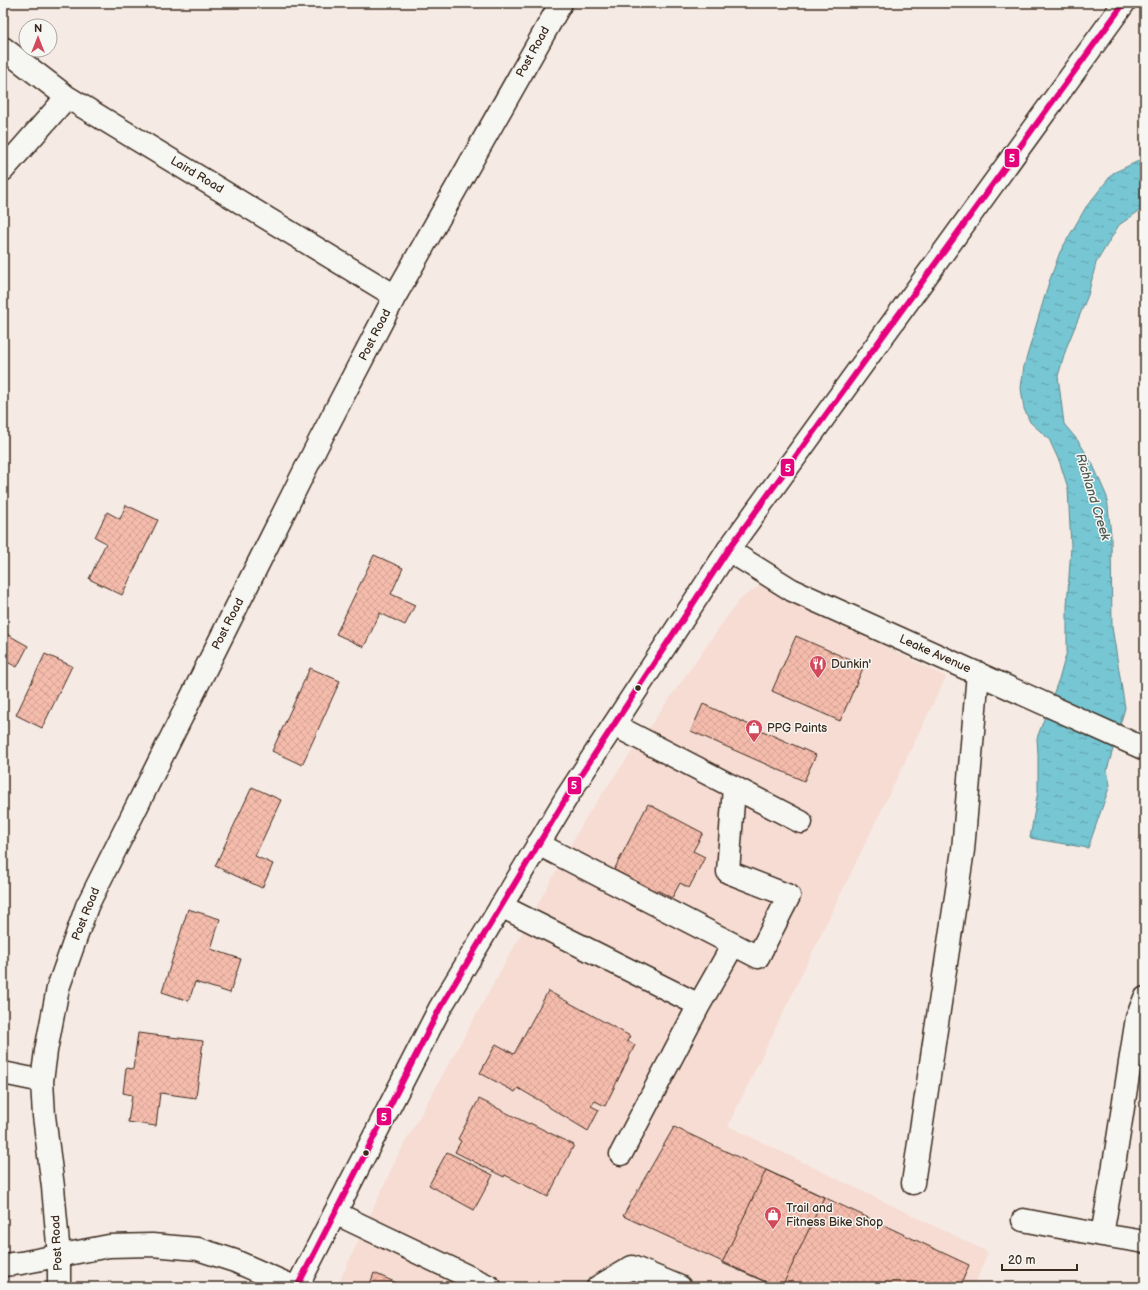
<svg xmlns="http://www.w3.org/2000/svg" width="1148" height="1290" font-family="'Balsamiq Sans',sans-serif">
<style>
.built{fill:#f6dcd3}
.water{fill:url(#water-ripples);stroke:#5f888b}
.building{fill:url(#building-cross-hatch);stroke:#3b2a1e}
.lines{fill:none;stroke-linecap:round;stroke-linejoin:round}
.minor-casing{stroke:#3b2a1e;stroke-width:25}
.major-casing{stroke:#3b2a1e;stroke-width:25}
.minor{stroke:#f6f6f2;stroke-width:22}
.major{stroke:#f6f6f2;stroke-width:22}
.bus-1-casing{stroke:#f6f6f2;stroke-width:9}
.bus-1{stroke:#e5007d;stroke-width:6}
.bus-dot{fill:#3b2a1e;stroke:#f6f6f2;stroke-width:1.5}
.labels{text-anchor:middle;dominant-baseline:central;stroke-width:3;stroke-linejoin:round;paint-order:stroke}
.street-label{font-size:12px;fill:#3b2a1e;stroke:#f6f6f2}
.poi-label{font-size:12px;fill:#3b2a1e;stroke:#f6f6f2;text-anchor:start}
.water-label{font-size:13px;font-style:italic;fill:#4d5954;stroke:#f6f6f2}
.line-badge{stroke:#f6f6f2;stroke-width:1.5}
.badge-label{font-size:11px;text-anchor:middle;font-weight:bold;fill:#fff}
</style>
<defs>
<pattern id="water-ripples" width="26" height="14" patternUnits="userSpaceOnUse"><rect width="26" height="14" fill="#77c6d3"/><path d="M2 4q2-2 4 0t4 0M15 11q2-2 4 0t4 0" fill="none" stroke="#63a1ab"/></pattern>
<pattern id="building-cross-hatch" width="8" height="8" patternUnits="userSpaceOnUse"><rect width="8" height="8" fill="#f5bcac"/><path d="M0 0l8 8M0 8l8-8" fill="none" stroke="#d3a294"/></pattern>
</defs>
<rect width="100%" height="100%" fill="#f6eae4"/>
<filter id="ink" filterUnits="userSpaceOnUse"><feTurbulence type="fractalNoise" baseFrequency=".025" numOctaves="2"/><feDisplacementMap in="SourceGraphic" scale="8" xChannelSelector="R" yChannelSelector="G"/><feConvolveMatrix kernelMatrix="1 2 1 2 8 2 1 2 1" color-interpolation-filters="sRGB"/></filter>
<g filter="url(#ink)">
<path class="built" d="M762,584L946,677L728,1126L988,1252L974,1287H337L397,1157L588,814L739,600Z"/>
<path class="water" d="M1145,158V207L1119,225L1096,263L1088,295L1067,346L1058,376L1064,424L1079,442L1093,465L1107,497L1111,535L1112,627L1125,708L1107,770L1110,785L1088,848L1030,838L1038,791V755L1037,738L1060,676L1067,651V606L1071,547L1068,488L1060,463L1049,439L1030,422L1024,409L1021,388L1024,366L1049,282L1060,252L1086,207L1113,173Z"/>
<path class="building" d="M126,505L158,520L122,595L89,579L106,543L95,537L107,512L120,519Z
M374,555L403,568L391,594L415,605L405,625L380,613L364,647L336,634Z
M3,632L28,646L17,667L3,660Z
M796,636L864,666L840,721L772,691Z
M45,654L72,666L42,728L16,715Z
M310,668L340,681L302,765L272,751Z
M703,704L816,755L804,781L691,731Z
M252,787L281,800L255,856L273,864L262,888L215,866Z
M648,804L703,833L693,851L705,857L689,888L680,883L672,898L657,890L656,892L614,870Z
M188,909L220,919L211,949L241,959L230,993L195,982L189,1001L162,992Z
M548,991L630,1036L627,1041L635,1045L605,1106L595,1101L591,1106L599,1110L588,1131L547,1106V1105L518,1088L515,1092L480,1073L496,1044L514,1054Z
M138,1033L203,1041L196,1098L160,1093L156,1126L128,1122L132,1095L123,1093L126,1068L133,1069Z
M479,1099L529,1124L530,1123L574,1145L548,1197L505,1175L504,1177L455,1152L461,1141L458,1139Z
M674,1127L969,1265L960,1287H777L623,1216Z
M447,1152L493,1175L474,1210L429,1185Z
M766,1170L824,1197L782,1287H777L722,1263Z
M374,1273L406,1287H369Z"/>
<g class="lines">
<defs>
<path id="minor" d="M3,48L67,97L395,296
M3,170L67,97
M728,550L792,590L1145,749
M614,725L801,822
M538,844L758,957L789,896L728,872L734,787
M501,906L699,1005L621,1154
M1145,998L1137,1018L1113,1171L1102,1235L1145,1242
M699,1005L733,945
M3,1073L42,1081
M913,1183L963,850L978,673
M335,1213L490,1287
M1023,1220L1102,1235
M3,1265L21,1263L109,1246L152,1245L198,1249L235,1261L294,1287
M59,1287V1256L53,1187L44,1116L42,1081L46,1051L58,988L87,906L319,442L395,296L561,3
M598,1287L632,1267L680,1287"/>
<path id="major" d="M297,1287L440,1008L568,795L728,550L1124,3"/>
</defs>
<use href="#minor" class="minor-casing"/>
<use href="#major" class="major-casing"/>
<use href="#minor" class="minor"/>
<use href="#major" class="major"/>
<defs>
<path id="bus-1" d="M297,1287L440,1008L568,795L728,550L1124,3"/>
</defs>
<use href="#bus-1" class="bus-1-casing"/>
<use href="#bus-1" class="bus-1"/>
</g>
</g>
<defs>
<symbol id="restaurant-pin" viewBox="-11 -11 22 30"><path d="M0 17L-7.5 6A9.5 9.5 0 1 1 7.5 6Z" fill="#d1495b" stroke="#f6f6f2"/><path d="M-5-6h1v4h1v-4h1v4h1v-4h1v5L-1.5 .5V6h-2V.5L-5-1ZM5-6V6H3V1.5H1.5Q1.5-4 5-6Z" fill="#fff"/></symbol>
<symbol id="shop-pin" viewBox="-11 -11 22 30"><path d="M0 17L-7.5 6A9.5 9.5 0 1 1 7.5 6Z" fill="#d1495b" stroke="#f6f6f2"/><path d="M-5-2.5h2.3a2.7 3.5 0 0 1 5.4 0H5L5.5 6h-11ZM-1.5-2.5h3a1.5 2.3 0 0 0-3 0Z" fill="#fff"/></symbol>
</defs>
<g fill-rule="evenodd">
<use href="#restaurant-pin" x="808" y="654" width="20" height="27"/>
<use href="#shop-pin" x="744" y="718" width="20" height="27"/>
<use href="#shop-pin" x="763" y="1205" width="20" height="27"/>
</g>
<g class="bus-dot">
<circle cx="638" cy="688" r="3.5"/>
<circle cx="366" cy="1153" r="3.5"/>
</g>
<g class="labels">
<g class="street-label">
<text transform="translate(533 52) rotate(-61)">Post Road</text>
<text transform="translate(197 175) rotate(31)">Laird Road</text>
<text transform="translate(375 335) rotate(-63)">Post Road</text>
<text transform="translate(228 624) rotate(-63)">Post Road</text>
<text transform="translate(935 654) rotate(24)">Leake Avenue</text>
<text transform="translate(86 914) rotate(-68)">Post Road</text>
<text transform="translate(57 1243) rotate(-93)">Post Road</text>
</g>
<g class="poi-label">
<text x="831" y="664">Dunkin'</text>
<text x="767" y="728">PPG Paints</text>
<text x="786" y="1208">Trail and<tspan x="786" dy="14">Fitness Bike Shop</tspan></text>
</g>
<g class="water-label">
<text transform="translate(1093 497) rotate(73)">Richland Creek</text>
</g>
</g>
<g class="line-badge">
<rect x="1004" y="148" width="16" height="20" rx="4" fill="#e5007d"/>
<rect x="780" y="458" width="15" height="19" rx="4" fill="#e5007d"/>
<rect x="567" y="776" width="15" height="19" rx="4" fill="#e5007d"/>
<rect x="376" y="1107" width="16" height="19" rx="4" fill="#e5007d"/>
</g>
<g class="badge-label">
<text x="1012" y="162">5</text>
<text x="788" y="472">5</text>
<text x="574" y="789">5</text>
<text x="384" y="1121">5</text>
</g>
<rect width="1148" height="1290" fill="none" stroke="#f6f6f2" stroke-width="16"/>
<rect x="8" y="8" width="1132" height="1274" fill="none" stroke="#3b2a1e" stroke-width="1.5" filter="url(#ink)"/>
<g transform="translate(38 38)"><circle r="19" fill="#f6f6f2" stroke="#aba49d"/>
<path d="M0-3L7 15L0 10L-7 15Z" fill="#d1495b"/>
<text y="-6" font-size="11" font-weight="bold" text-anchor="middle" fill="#3b2a1e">N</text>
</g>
<path d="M1002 1264v6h75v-6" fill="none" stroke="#3b2a1e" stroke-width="2"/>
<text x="1008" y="1264" font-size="12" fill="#3b2a1e" stroke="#f6f6f2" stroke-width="3" paint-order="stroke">20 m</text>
</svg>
